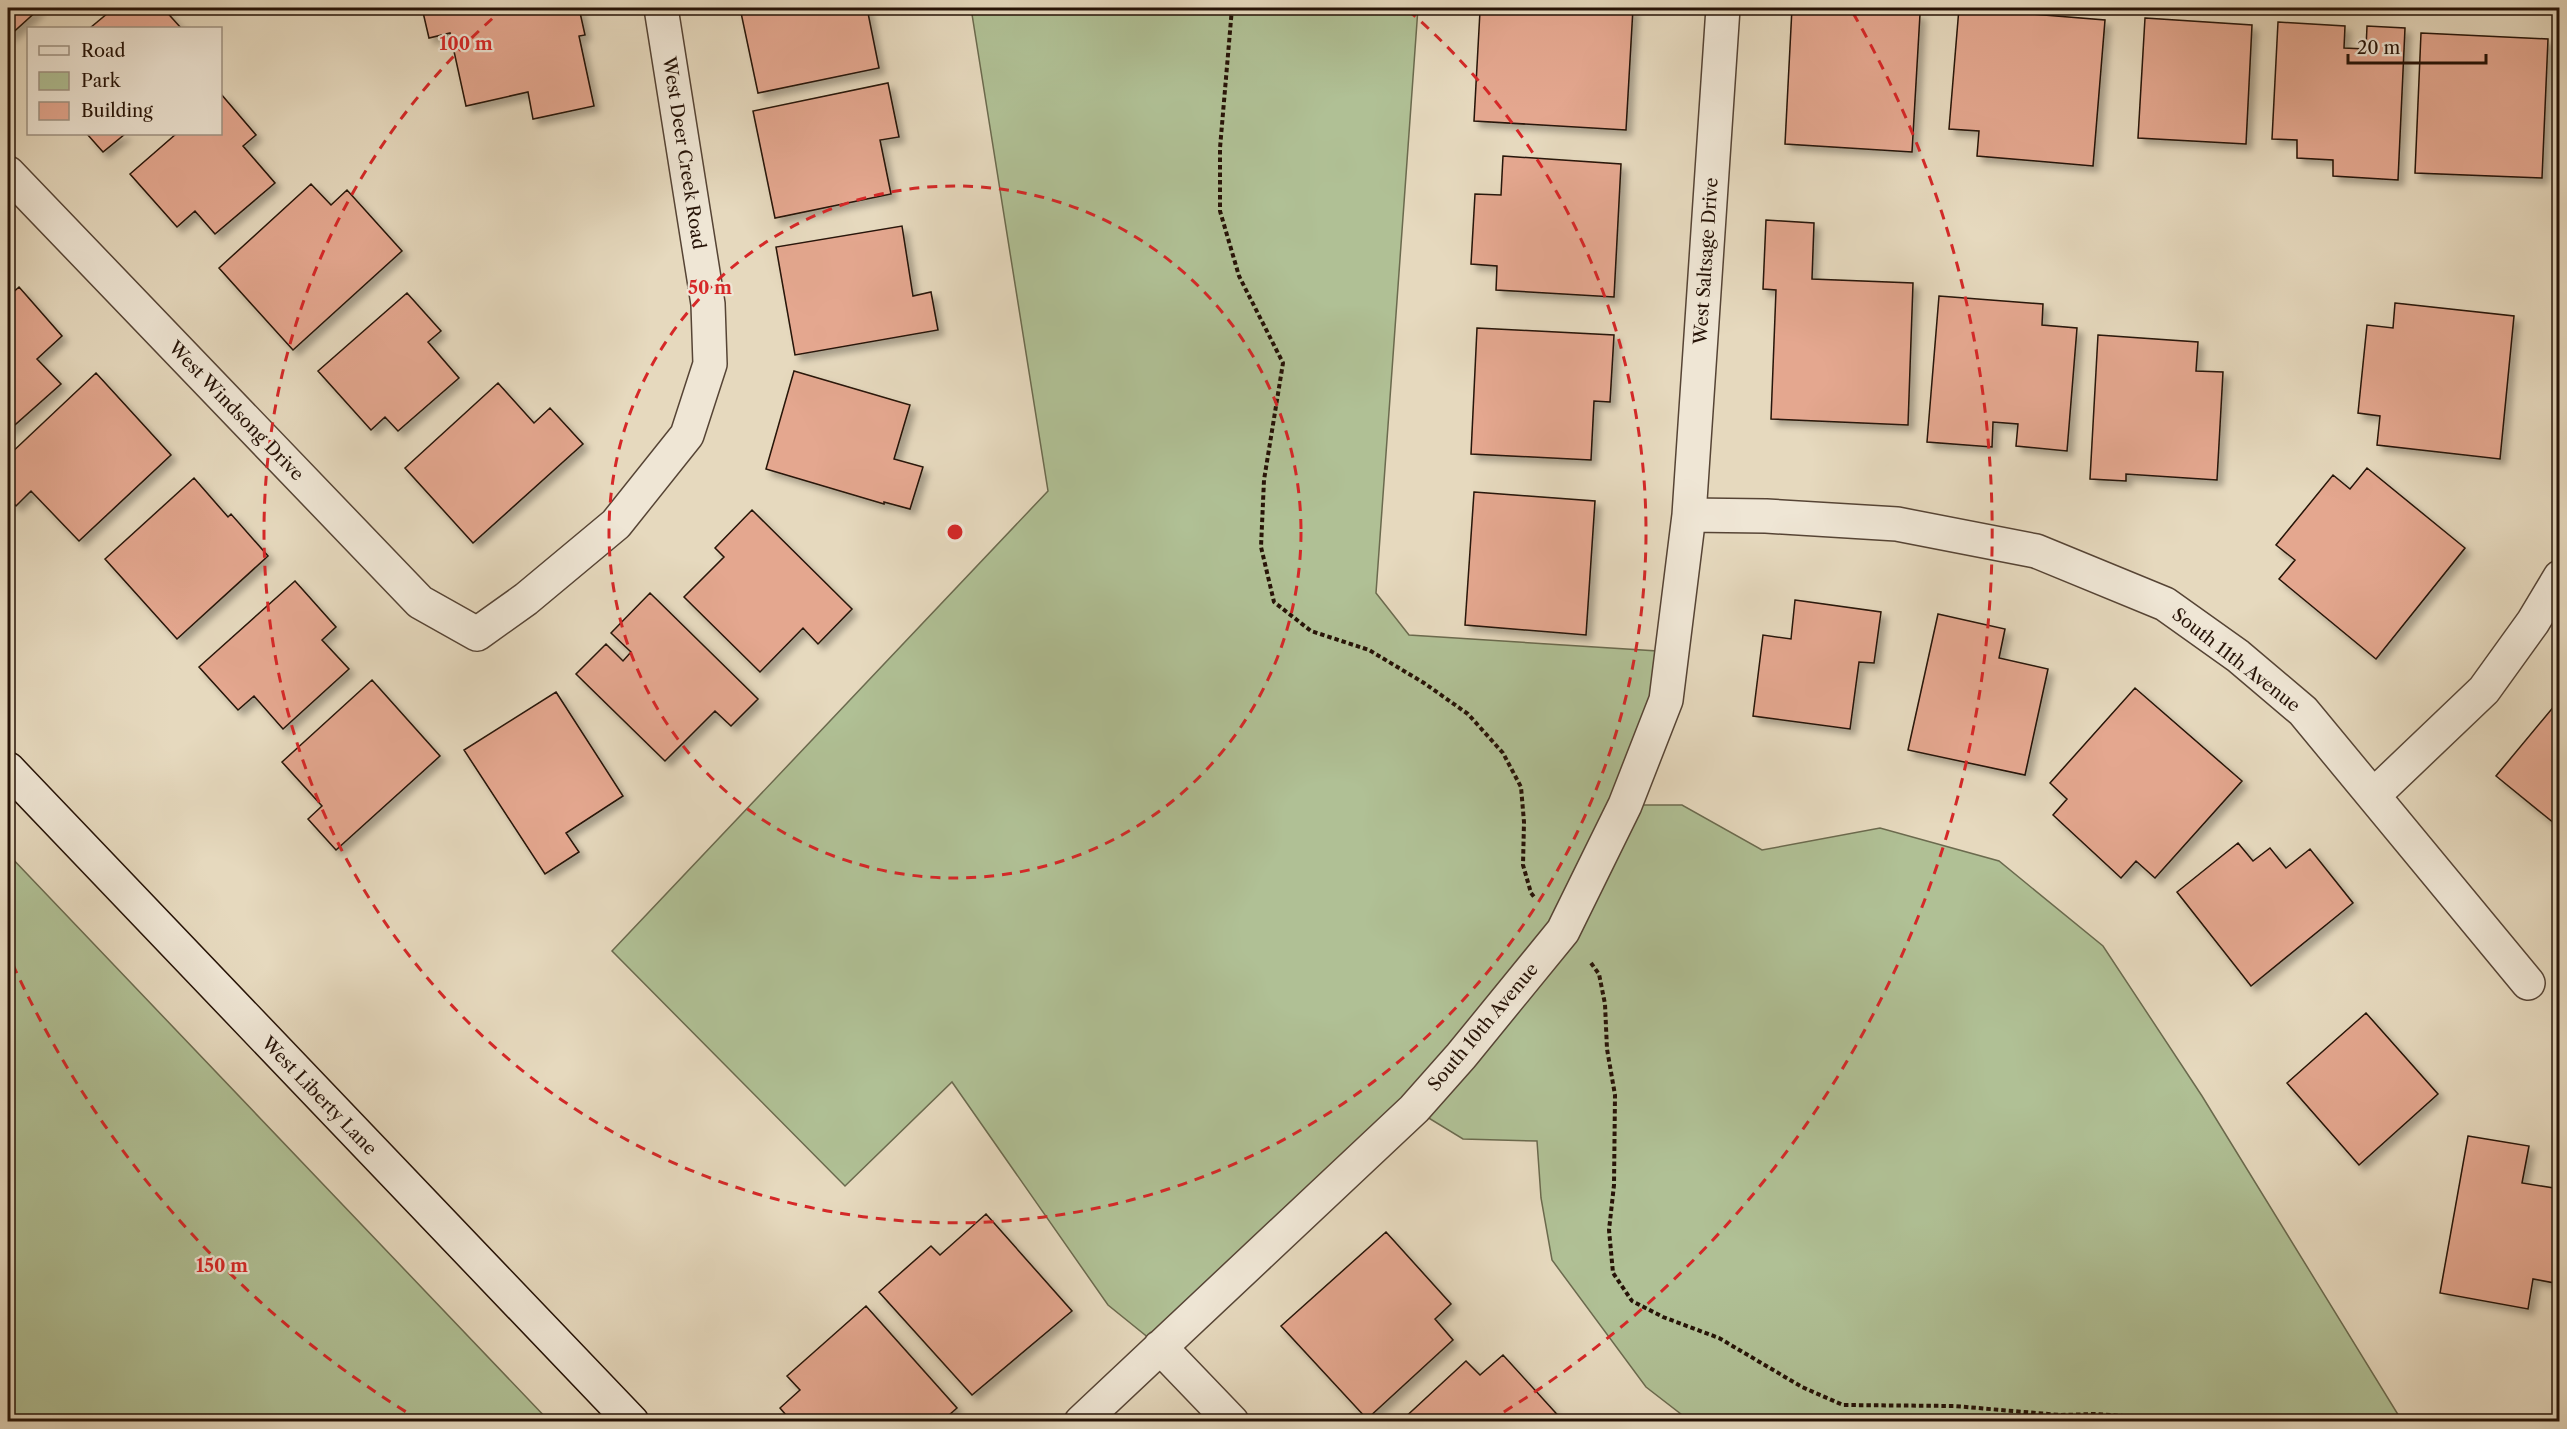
<svg xmlns="http://www.w3.org/2000/svg" width="2567" height="1429" font-family="'Libre Caslon Text',serif">
<style>
.green{fill:#b0c095;stroke:#6b6a4e;stroke-width:1.5}
.building{fill:#e4a78f;stroke:#261307;stroke-width:1.5;filter:url(#shadow)}
.lines{fill:none;stroke-linecap:round;stroke-linejoin:round}
.street-casing{stroke:#564435;stroke-width:36}
.secondary-casing{stroke:#261307;stroke-width:36}
.path{stroke:#261307;stroke-width:4;stroke-dasharray:4.5 3;stroke-linecap:butt}
.street{stroke:#efe6d5;stroke-width:33}
.secondary{stroke:#efe6d5;stroke-width:33}
.ring{fill:none;stroke:#d62828;stroke-width:3;stroke-dasharray:10 8}
.labels{text-anchor:middle;dominant-baseline:central;stroke-width:4.5;stroke-linejoin:round;paint-order:stroke}
.street-label{font-size:18px;fill:#261307;stroke:#efe6d5}
.centre{fill:#d62828;stroke:#efe6d5;stroke-width:3}
.ring-label{font-size:18px;text-anchor:middle;font-weight:bold;fill:#d62828;stroke:#efe6d5;stroke-width:4.5;stroke-linejoin:round;paint-order:stroke}
</style>
<defs>
<filter id="shadow"><feDropShadow dx="5.5" dy="5.5" stdDeviation="3" flood-color="#0004"/></filter>
</defs>
<rect width="100%" height="100%" fill="#e6d9be"/>
<filter id="stains"><feTurbulence type="fractalNoise" baseFrequency=".00333" numOctaves="4"/><feColorMatrix values="0 0 0 0 .2 0 0 0 0 .09 0 0 0 0 .02 0 0 0 .5 -.17"/></filter>
<radialGradient id="worn" r=".72"><stop offset=".6" stop-color="#630" stop-opacity="0"/><stop offset="1" stop-color="#630" stop-opacity=".3"/></radialGradient>
<path class="green" d="M971,8H1418L1376,593L1409,635L1673,652L1626,805H1682L1762,850L1880,828L1999,861L2103,946L2202,1096L2402,1421H1690L1646,1387L1552,1260L1541,1198L1537,1141L1463,1139L1414,1109L1160,1347L1108,1305L952,1082L845,1186L612,951L1048,491Z
M8,854L549,1421H8Z"/>
<path class="building" d="M8,8H40L8,37Z
M114,8H163L181,28H90Z
M422,8H579L585,35L579,36L594,106L533,119L528,92L466,106L450,33L429,38Z
M740,8H867L879,68L758,93Z
M1510,8H1633L1626,130L1474,121L1480,11L1510,13Z
M1792,8H1841L1920,14L1912,152L1785,144Z
M1959,8L2105,20L2093,166L1977,156L1979,131L1949,129Z
M2145,18L2252,25L2246,144L2138,138Z
M2278,22L2345,26L2344,48L2366,49L2367,26L2405,28L2398,180L2333,176V160L2297,158V140L2272,139Z
M2421,33L2548,39L2542,178L2415,173Z
M888,83L899,137L880,140L891,194L775,218L753,111Z
M221,94L256,135L243,146L275,183L215,234L195,211L177,227L130,174L176,134H220Z
M87,134H125L103,152Z
M1503,156L1621,164L1614,297L1496,290L1497,266L1471,264L1475,194L1501,195Z
M311,184L331,205L347,190L402,251L293,350L219,268Z
M1766,220L1814,223L1812,279L1913,283L1908,425L1771,419L1776,290L1763,289Z
M902,226L913,296L931,292L938,330L795,355L776,247Z
M19,287L62,336L37,359L61,384L8,431V297Z
M407,293L441,331L428,342L459,378L398,431L385,417L371,430L318,371Z
M1939,296L2043,304L2042,325L2077,328L2067,451L2016,446L2018,424L1993,422L1992,447L1927,442Z
M2395,303L2514,316L2500,459L2377,445L2380,416L2358,413L2367,325L2393,328Z
M1477,328L1614,335L1610,402L1594,401L1591,460L1471,454Z
M2098,335L2198,342L2196,371L2223,372L2217,480L2126,474V481L2090,479Z
M794,371L910,405L894,459L923,467L910,509L884,502V504L766,469Z
M96,373L171,455L79,541L31,491L16,506L8,497V456Z
M498,383L534,423L550,408L583,444L473,543L405,468Z
M2367,468L2465,548L2376,659L2279,579L2295,560L2276,545L2333,475L2350,489Z
M194,478L228,517L231,514L268,556L177,639L105,559Z
M1474,492L1595,501L1586,635L1465,625Z
M752,510L852,609L818,644L803,628L760,672L684,597L724,557L715,548Z
M295,581L336,627L322,640L349,669L283,729L254,696L238,710L199,667Z
M650,593L758,699L731,726L715,711L665,761L576,674L606,644L623,661L631,652L611,633Z
M1795,600L1881,612L1874,663L1859,662L1850,729L1753,716L1763,635L1791,639Z
M1938,614L2005,629L1999,658L2048,669L2025,775L1908,750Z
M372,680L440,756L336,850L308,819L322,806L282,762Z
M2135,688L2242,781L2155,878L2136,861L2121,878L2053,815L2067,799L2050,783Z
M556,692L623,796L566,833L579,852L545,874L464,750Z
M2560,699V828L2496,776Z
M2238,843L2253,861L2270,848L2286,868L2310,849L2353,903L2251,986L2177,892Z
M2366,1013L2438,1094L2359,1165L2287,1083Z
M2468,1136L2529,1146L2522,1183L2560,1189V1284L2533,1279L2528,1309L2440,1293Z
M986,1214L1072,1311L972,1395L879,1292L931,1246L940,1255Z
M1386,1232L1451,1304L1435,1319L1453,1340L1367,1419L1281,1326Z
M866,1306L957,1408L941,1422H792L780,1408L800,1390L787,1376Z
M1503,1355L1564,1422H1400L1466,1361L1480,1375Z"/>
<g class="lines">
<defs>
<path id="street" d="M8,173L420,602L477,634L526,599L616,524L687,435L710,364L708,304L661,8
M1689,515L1766,516L1897,524L2036,551L2165,604L2238,656L2303,711L2528,983
M2374,795L2484,690L2533,622L2560,577
M1160,1347L1232,1422
M1081,1422L1414,1109L1461,1056L1563,931L1625,805L1666,700L1689,515L1723,8"/>
<path id="secondary" d="M8,769L632,1422"/>
</defs>
<use href="#street" class="street-casing"/>
<use href="#secondary" class="secondary-casing"/>
<path class="path" d="M1232,8L1220,148V211L1239,276L1283,363L1264,480L1261,547L1274,602L1311,631L1369,650L1424,683L1468,714L1503,753L1521,787L1524,822L1523,865L1531,893L1535,898
M1591,963L1599,974L1605,1004L1607,1049L1615,1095L1614,1185L1609,1230L1613,1273L1632,1301L1663,1317L1719,1338L1802,1387L1843,1405L1954,1406L2060,1415L2095,1414L2123,1416L2129,1422"/>
<use href="#street" class="street"/>
<use href="#secondary" class="secondary"/>
</g>
<g class="ring">
<circle cx="955" cy="532" r="346"/>
<path d="M1408 10A691 691 0 1 1 502 10"/>
<path d="M421 1421A1037 1037 0 0 1 8 954M1853 13A1037 1037 0 0 1 1489 1421"/>
</g>
<g class="labels">
<g class="street-label">
<text transform="translate(684 153) rotate(81)">West Deer Creek Road</text>
<text transform="translate(1706 261) rotate(-86)">West Saltsage Drive</text>
<text transform="translate(236 411) rotate(46)">West Windsong Drive</text>
<text transform="translate(2236 660) rotate(38)">South 11th Avenue</text>
<text transform="translate(1483 1027) rotate(-50)">South 10th Avenue</text>
<text transform="translate(319 1096) rotate(46)">West Liberty Lane</text>
</g>
</g>
<circle cx="955" cy="532" r="9" class="centre"/>
<g class="ring-label">
<text x="466" y="50">100 m</text>
<text x="710" y="294">50 m</text>
<text x="222" y="1272">150 m</text>
</g>
<rect width="2567" height="1429" fill="none" stroke="#e6d9be" stroke-width="30"/>
<rect x="9" y="9" width="2549" height="1411" fill="none" stroke="#261307" stroke-width="3"/>
<rect x="15" y="15" width="2537" height="1399" fill="none" stroke="#261307" stroke-width="1.5"/>
<rect x="27" y="27" width="195" height="108" fill="#efe6d5" stroke="#9f9283" stroke-width="1.5"/>
<rect x="39" y="46" width="30" height="9" fill="#efe6d5" stroke="#9f9283" stroke-width="1.5"/>
<text x="81" y="57" font-size="18" fill="#261307">Road</text>
<rect x="39" y="72" width="30" height="18" fill="#b0c095" stroke="#9f9283" stroke-width="1.5"/>
<text x="81" y="87" font-size="18" fill="#261307">Park</text>
<rect x="39" y="102" width="30" height="18" fill="#e4a78f" stroke="#9f9283" stroke-width="1.5"/>
<text x="81" y="117" font-size="18" fill="#261307">Building</text>
<path d="M2348 54v9h138v-9" fill="none" stroke="#261307" stroke-width="3"/>
<text x="2357" y="54" font-size="18" fill="#261307" stroke="#efe6d5" stroke-width="4.5" paint-order="stroke">20 m</text>
<rect width="100%" height="100%" filter="url(#stains)"/>
<rect width="100%" height="100%" fill="url(#worn)"/>
</svg>
